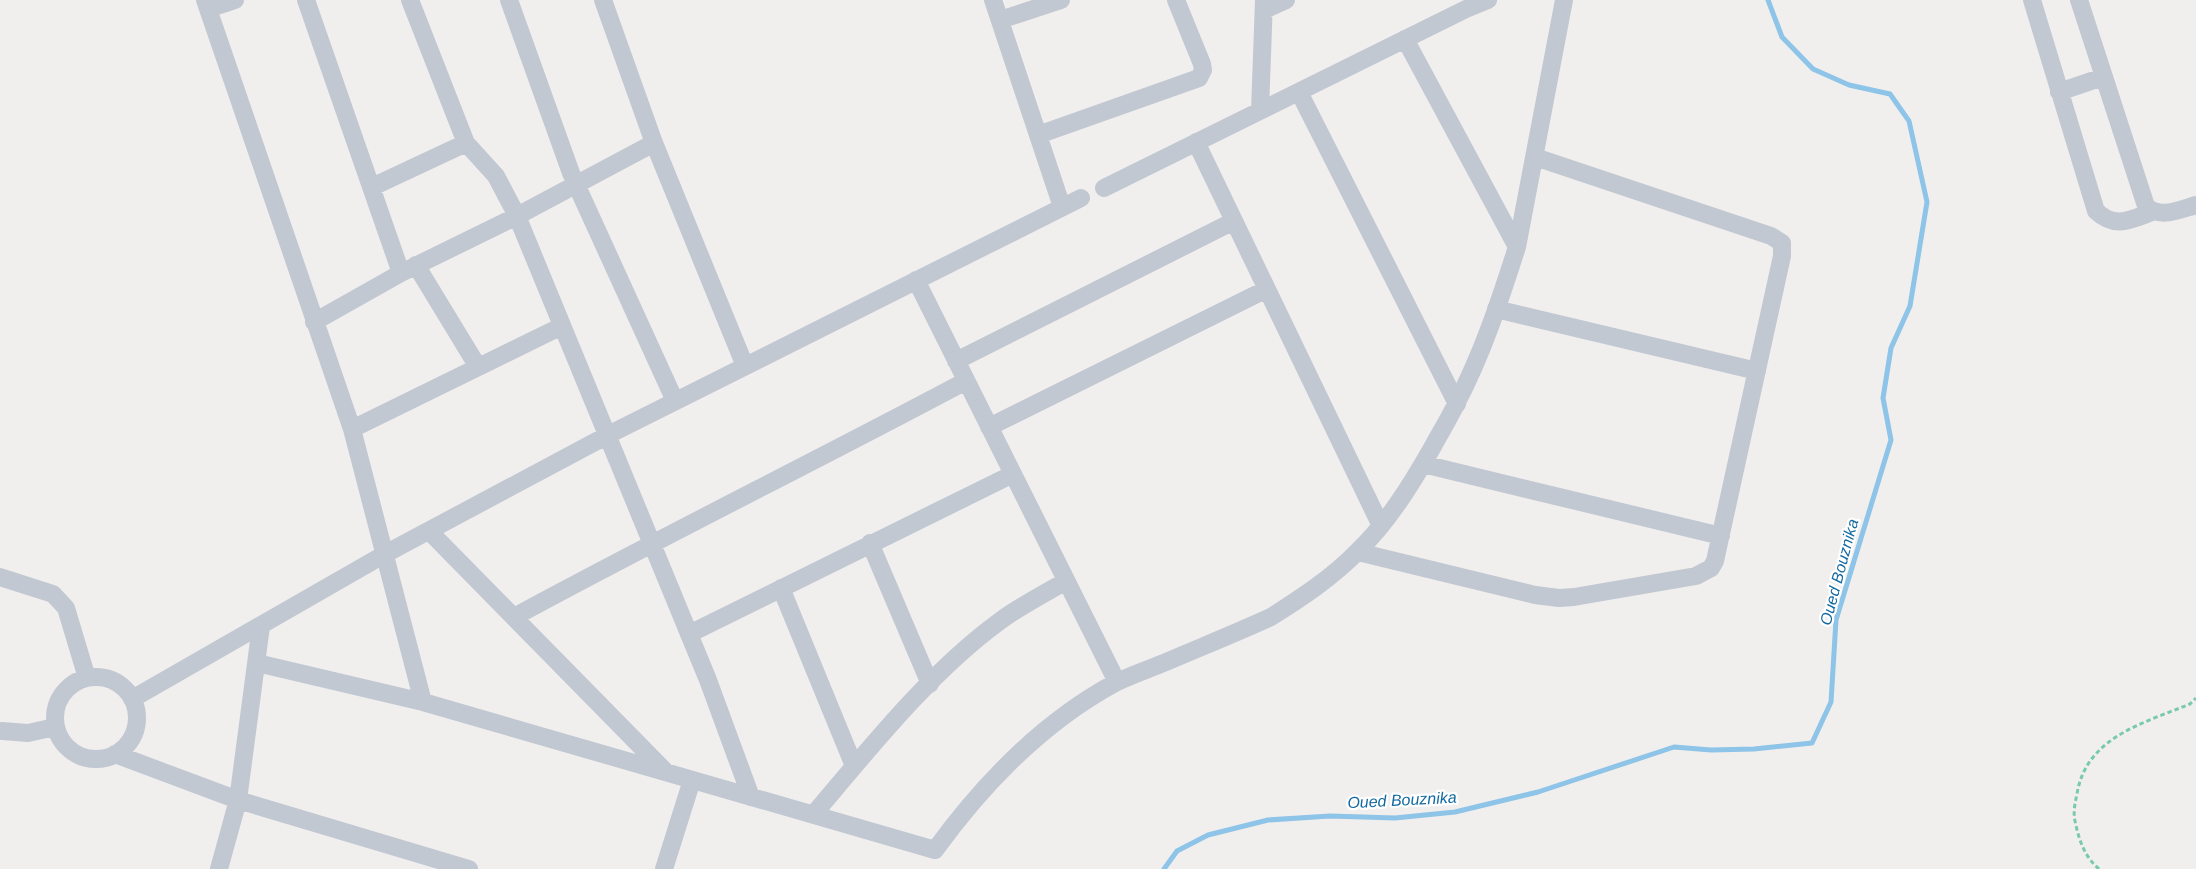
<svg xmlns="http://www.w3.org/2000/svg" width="2196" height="869" font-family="Helvetica,sans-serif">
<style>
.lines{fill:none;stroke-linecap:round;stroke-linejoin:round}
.stream{stroke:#8dc4e7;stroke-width:5}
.path{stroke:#78c9b0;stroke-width:3;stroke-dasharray:4.5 3;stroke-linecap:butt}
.minor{stroke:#c2c8d2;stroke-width:18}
.labels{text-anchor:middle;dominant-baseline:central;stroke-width:4.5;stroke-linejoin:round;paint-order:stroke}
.water-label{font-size:16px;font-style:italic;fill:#1369a1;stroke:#fff}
</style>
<rect width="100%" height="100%" fill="#f1efee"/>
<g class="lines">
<path class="stream" d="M1164,869L1177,851L1208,835L1268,820L1330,816L1395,818L1455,812L1538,792L1674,747L1711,750L1754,749L1812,743L1831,702L1836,620L1891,440L1883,398L1891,348L1910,306L1927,202L1909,121L1890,94L1849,85L1813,69L1782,37L1768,0"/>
<path class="path" d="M2099,869C2084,856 2079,840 2075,821C2073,812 2075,803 2077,794C2086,737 2144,723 2190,704L2196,698"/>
<path class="minor" d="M205,0L352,429L423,702
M306,0L401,273
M410,0L466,143L496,176L517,216L708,680L751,797
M509,0L571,173L675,401
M603,0L654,143L745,366
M993,0L1062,207
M2032,0L2096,211C2115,229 2130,220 2152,212
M2079,0L2146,206C2160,219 2179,210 2196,205
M208,9L235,0
M1264,10L1286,0
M1000,20L1061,0
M1405,39L1517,247
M1299,92L1457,404
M2059,92L2103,77
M1260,111L1264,0
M1038,135L1199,78L1203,70L1202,64L1176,0
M1196,142L1381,526
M372,187L466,143
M1104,188L1466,9L1488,0
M416,265L478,367
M916,280L1117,682
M1496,309L1757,371
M314,322L401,273L517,216L654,143
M956,361L1234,221
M989,427L1267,289
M352,429L562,326
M1423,464L1721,536
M429,531L664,770
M870,543L930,684
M1358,552L1535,595L1559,598L1574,597L1696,576L1711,568L1715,561L1782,256V243L1771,236L1535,157
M0,577L53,594L66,608L87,678
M781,588L854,766
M514,617C663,536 816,461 966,381
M689,634L1013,474
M257,663L423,702L935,850C983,784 1043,722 1115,683C1131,675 1149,669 1166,662C1201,647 1236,633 1271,617C1301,598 1333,577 1358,551C1388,522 1411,485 1432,448C1440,433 1449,419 1456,404C1482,355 1500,300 1517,247L1564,0
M55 718a41 41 0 1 1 82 0a41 41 0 1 1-82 0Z
M132,699L385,554L608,435L1081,198
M2,731L28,733L55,727
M115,754L238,800L469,869
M813,815C869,749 930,672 1000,621C1020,606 1044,594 1066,581
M219,869L238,800L261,626
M664,869L692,780"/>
</g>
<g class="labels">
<g class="water-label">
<text transform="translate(1839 572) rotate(-75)">Oued Bouznika</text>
<text transform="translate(1402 800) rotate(-3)">Oued Bouznika</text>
</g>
</g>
</svg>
